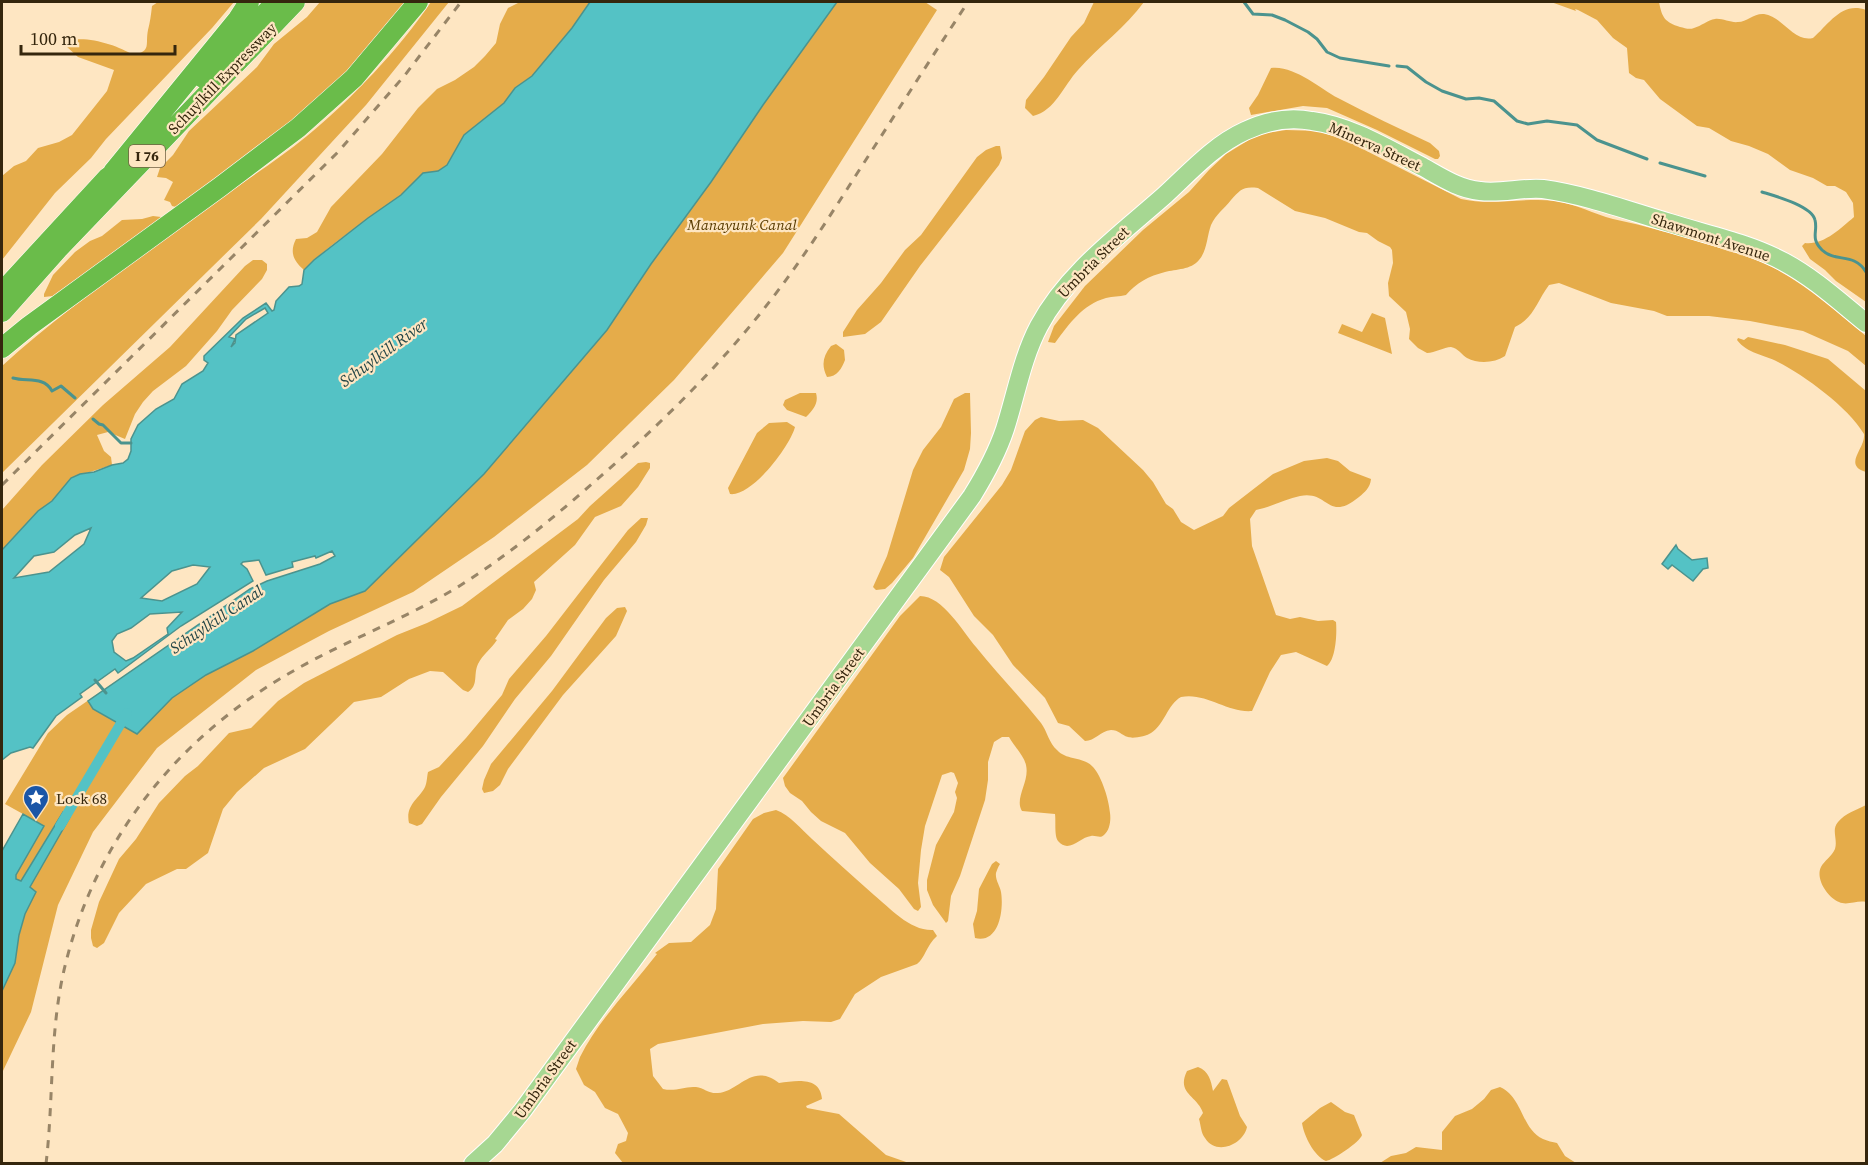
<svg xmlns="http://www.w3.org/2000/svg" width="1868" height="1165" font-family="'Source Serif 4',serif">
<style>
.green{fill:#e5ac4a}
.water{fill:#54c2c5;stroke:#4b938e;stroke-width:1.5;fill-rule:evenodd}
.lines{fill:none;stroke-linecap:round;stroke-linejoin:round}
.stream{stroke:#4b938e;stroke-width:3}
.canal{stroke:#54c2c5;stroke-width:10}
.major-casing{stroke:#fff;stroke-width:20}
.highway-casing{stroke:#fff;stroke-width:21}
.major{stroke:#a6d792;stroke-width:18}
.highway{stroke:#6abc4a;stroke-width:20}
.rail{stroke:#988567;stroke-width:3;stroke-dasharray:8 8;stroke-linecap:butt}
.labels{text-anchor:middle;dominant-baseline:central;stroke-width:4.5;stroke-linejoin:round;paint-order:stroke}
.shield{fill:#fee6c2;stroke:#716043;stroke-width:1.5}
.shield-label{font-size:14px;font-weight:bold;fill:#35260d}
.street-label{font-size:15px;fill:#35260d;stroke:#fee6c2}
.park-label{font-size:15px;font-style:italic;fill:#583b00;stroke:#fee6c2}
.poi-label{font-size:15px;fill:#35260d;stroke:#fee6c2;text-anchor:start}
.water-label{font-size:16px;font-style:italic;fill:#234546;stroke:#fee6c2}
</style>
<rect width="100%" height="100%" fill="#fee6c2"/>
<path class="green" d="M158,2H234L212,28L106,139L91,158L55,193L2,260V176L14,166L26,161L38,148L59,142L72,135L107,91L114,70L78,57L66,46L68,41C85,35 118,45 133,55C152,51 145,45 148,30C150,22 151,15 152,6Z
M320,2H409L374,43L310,109L176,207L172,206L170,202L164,200L173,182L166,178L157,177L160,168L173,155L189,131L257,67L274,44L307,17Z
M431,2H449L366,105L261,219L2,473V366C70,304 148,252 222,197C251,177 280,158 307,136C350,101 400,48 431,2Z
M520,2H590L572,29L532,76L515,88L504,103L464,135L447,165L438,171L423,173C415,180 408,189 400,196C368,221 332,241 304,270C294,261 289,253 296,239L307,238L317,232L331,207L382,154L418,108L437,89L455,80L474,67L485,56L496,43L500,24L508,8Z
M837,2H925L937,10L783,253L674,380L587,465L494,537L413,592L329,631L256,670L157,748L93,832L58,905L31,1012L2,1073V851L23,814L5,804L48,733L67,715L250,589L267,581L320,564L484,474L607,330L651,264L711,182L763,105Z
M1094,2H1144C1126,27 1099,46 1078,70C1064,85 1055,111 1033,116L1025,108L1026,100L1044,77L1071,37L1084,23Z
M1551,2H1659C1662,18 1665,22 1680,27C1685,28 1689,30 1694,28C1701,26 1708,20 1715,19C1722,18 1731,23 1738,22C1747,22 1754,13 1764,14C1782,16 1794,43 1813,38C1829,24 1842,1 1866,10V302L1836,281L1825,270L1810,259L1802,246L1805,243C1824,245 1840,229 1854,217L1853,203L1846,192L1835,186H1827L1813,178L1790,170L1768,154L1749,146L1731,141L1709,128L1697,126L1660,99L1644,80L1636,78L1629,73L1627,48L1613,38L1597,20L1578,10L1575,9L1576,11Z
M1271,68C1294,65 1319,88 1338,98C1368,114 1400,129 1430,143L1439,151L1440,156L1438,159H1435L1377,130L1327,108L1303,106L1251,115L1249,108L1258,95Z
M1286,130L1318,131L1347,141L1461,199C1492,206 1525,197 1556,201C1576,204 1594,214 1613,219C1646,226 1678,235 1710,245C1732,252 1754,257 1774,268C1808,286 1837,312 1866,336V366L1848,351L1803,331L1750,321L1709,316H1667L1654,311L1611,303L1559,283L1549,285C1537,301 1534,318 1515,327L1505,356C1495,363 1478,364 1467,358C1462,355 1458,348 1451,347C1444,347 1435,353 1427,353L1418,348L1409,339L1410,329L1406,312L1389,296L1388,283L1393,263L1392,250L1390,247L1378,241L1367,233L1359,232L1325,218L1295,211L1258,188C1243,186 1240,190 1231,200C1224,209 1216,214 1211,225C1207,236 1207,251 1199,260C1191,270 1176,269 1165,272C1149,276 1136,283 1126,295C1119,297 1113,296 1106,298C1082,305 1070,323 1055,343L1048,342L1054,326L1085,286L1143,230L1189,192L1209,170L1226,154L1252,138L1266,133Z
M996,146H1000L1002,158L999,165L920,266L881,322L865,334L843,337V332L857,310L881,283L905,250L921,235L977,157L986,150Z
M153,216L161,217V220L53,296L44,297V294L53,275L75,252L90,241L102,236L122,220L142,219Z
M253,260H262L267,264V270L262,279L232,310L217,331L186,366L153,391L143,402L135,414L125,439L108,432L97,435L104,451L111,457L112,465L71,478L52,501L38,511L2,550V510L42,465L103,405L170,347L245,266Z
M1372,313L1385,318L1392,354L1338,333L1342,324L1362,332Z
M1748,337L1785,345L1828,359L1866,391V472C1842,465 1866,448 1864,434C1848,407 1805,376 1778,362C1763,354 1748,354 1737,340L1738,338L1744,340Z
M836,344L844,350L845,360C842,368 837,377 827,377C821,365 823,356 831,346Z
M800,393H816C819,403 813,410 806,417L787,410L783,405L785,400Z
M965,393H970L971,433L970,449L964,470L913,558L892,583L885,589L876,590L873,587L887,556L913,470L923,450L941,427L954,399Z
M1041,417L1059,421L1083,420L1098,428L1143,470L1153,482L1166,504L1173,509L1181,522L1194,530L1223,516L1229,508L1273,474L1304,461L1327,458L1338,461L1350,471L1371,479C1370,488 1365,492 1359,497C1327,523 1329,490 1300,496C1285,499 1271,507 1256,510L1250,519L1252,546L1276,615L1290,619L1300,617L1318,621L1333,620L1336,622C1337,633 1336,659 1327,666L1296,652L1281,655L1270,672L1252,711C1227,713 1206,692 1181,697C1167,705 1165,724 1151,733C1147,736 1133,739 1128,737C1121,735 1119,730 1111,730C1100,731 1095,741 1085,741L1069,726L1058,723L1045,698L1013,665L993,635L974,616L949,577L940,570L944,557L1002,485L1011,470L1025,431L1035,420Z
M787,422L795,427C790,446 752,497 730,494L728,488L757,433L769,423Z
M646,462L650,463V468L638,487L621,506L595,517L575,545L534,582L536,590L532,599L523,609L508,620L495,639L497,640C491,649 483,654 478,664C473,675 479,685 468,692L463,690L443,672L430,671L409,679L381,697L354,702L305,749L264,768L237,792L223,809L208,853L186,869H177L146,884L119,913L104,943L97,948L93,946L91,938V930L99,902L119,859L136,839L159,803L185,776L198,766L229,733L251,728L278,701L304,683L397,635L427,623L462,606L578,519L590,506L638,463Z
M641,518H648L646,525L636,542L604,580L551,656L515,699L483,746L441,797L422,824L417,826L409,823C405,805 419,799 425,787C427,783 427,776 428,772L439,767L466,738L502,695L509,679L546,636L628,530Z
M920,596C943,596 963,632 976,647C997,673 1020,697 1041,723C1047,731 1049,743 1057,750C1067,761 1083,756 1093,767C1102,777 1109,800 1110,813C1111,820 1110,830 1104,835C1100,839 1096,835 1091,836C1080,837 1069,854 1058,841C1054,836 1056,821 1055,814L1022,811C1014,798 1030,782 1026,765C1024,756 1014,746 1009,737H1002L994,742L988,762V780L985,800L960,876L951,896L948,921L946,923L933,905L927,890V880L936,845L954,812L957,798L955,792L958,783L954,773L951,772L942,775L925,826L921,850L918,883L921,907L918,911L914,909L899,889L870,863L845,833L821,821L811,812L802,801L790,793L785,786L783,778L900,616Z
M625,607L627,611L616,636L563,695L508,769L500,785L493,791L484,793L482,789L484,780L491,764L552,691L606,618L617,608Z
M1866,805V902C1857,900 1847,906 1839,902C1828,898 1815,879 1821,867C1824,861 1832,856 1835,849C1838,839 1831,830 1838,822C1845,813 1857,810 1866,805Z
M776,810C790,815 801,829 812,839C832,858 853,876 874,895C890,908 910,931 933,930L937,936C926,946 925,958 917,964L881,977L855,994L840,1019L831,1022L803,1021L763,1024L658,1044L650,1049L653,1076L663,1089C676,1092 684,1086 696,1087C704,1088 709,1094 718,1093C739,1092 752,1062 779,1083C796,1081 820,1076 822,1099L806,1106L807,1108L839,1114L886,1155L909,1163H623L615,1153L618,1144L626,1141L628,1133L618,1114L605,1108L595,1092L584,1085L576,1069L580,1057C599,1019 631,988 657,954L655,953L669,943L691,942L710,925L716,909L718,869L753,819L764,813Z
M996,861L1000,864C998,867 997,870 996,873C995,880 1000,886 1001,892C1004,910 999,944 975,938L973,924L977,911L979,889L992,864Z
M1198,1067C1209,1071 1211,1081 1213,1091L1222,1079L1227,1080L1240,1116L1247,1127C1243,1145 1216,1156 1205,1138C1201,1133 1201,1126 1199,1119L1203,1113C1197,1095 1176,1094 1187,1071Z
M1500,1087C1523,1097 1521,1129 1543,1139C1547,1141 1553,1142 1557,1143L1565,1156L1576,1163H1380L1391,1156L1406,1153L1416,1147L1442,1150V1132L1455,1116L1472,1109L1484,1099L1491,1090Z
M1331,1102L1345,1112L1354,1115L1362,1135C1360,1142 1333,1160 1326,1161C1314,1156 1304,1136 1302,1123L1320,1108Z"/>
<path class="water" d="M590,2H837L763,105L711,182L651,264L607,330L484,474L365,591L330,604L253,651L206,675L172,698L137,734L93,709L88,701L250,589L267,581L320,564L335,556L332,551L316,558L315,556L292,562L293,567L266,575L259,560L243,562L241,564L247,569L253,581L181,626L118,673L115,669L80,694L82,697L56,716L33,748L30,747L11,753L2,760V550L38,511L52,501L71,478L80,474L94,472L112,465L123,463L128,459L131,451V439L138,425L156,409L174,399L182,384L203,371L208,363L204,360V356L243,318L266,303L272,311L274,310L276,301L289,287L299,286L302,284L304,270L314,260L368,218L401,195L423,173L438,171L447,165L464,135L504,103L515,88L532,76L572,28ZM265,308L268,313L236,335L235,343L231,347L235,339L229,337L246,319ZM91,528L84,544L49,572L14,578L34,556L54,552L75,535ZM193,565L210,567L197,584L162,601L141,598L172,571ZM182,612L167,628L168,634L133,658L126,661L114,652L112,641L117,634L131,628L150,614Z
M1676,545L1678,549L1692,560L1707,558L1708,568L1703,569L1693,581L1672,565L1668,569L1662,564Z
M63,812L70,817L30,887L36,892L25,914L19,935L15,963L2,991V851L23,814L44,826L16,875V879L21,881Z"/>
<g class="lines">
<path class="stream" d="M1244,2L1253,14L1272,15L1285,20L1308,32L1317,39L1327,52L1340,58L1389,66
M1397,66L1407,67L1426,82L1442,91L1466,99L1479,98L1494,101L1517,121L1528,124L1547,121L1577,125L1597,140L1647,159
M1660,163L1705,176
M1762,192C1775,196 1812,206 1815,220C1818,232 1810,238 1822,250C1836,263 1854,252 1866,272
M13,378C27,382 44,376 52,391L61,386L75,398
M93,419L99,424L103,425L121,443H131
M95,680L106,693"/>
<path class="canal" d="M60,826L127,713"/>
<defs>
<path id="major" d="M473,1164L495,1144L523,1110L972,496C985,475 997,453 1005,429C1016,395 1022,358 1039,326C1067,273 1120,235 1165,195C1189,173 1214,145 1245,131C1266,121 1290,117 1312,121C1351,126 1388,149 1423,167C1441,177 1459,189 1480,191C1501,194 1522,187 1543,189C1586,195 1629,211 1670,223C1708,235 1749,243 1784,262C1814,278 1840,302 1866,323"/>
<path id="highway" d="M203,78L276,2
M113,172L238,19L249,2
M2,292L108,177
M2,312L58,249L295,2
M2,348L29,326L220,187L298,128L354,78L418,2"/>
</defs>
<use href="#major" class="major-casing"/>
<use href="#highway" class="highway-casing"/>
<use href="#major" class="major"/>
<use href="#highway" class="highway"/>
<path class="rail" d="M2,485L338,152L405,75L461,2
M46,1164C54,1096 49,1028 66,962C97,838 178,738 288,674C344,641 406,619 461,585C505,557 546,524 585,490C651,433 717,370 770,301C802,260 830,216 858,172C895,115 931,58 968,2"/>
</g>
<defs>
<symbol id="sight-pin" viewBox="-11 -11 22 30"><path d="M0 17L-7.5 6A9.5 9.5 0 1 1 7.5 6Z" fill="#1b56a7" stroke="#fee6c2"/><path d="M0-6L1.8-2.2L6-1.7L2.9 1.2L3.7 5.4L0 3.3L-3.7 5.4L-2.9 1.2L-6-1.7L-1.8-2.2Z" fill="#fff"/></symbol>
</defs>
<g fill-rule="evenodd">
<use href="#sight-pin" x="21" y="783" width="30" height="40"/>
</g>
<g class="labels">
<rect class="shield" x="129" y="145" width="36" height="22" rx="4.5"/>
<g class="shield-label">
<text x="147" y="156">I 76</text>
</g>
<g class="street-label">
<text transform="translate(222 78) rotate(-46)">Schuylkill Expressway</text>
<text transform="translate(1375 146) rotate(24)">Minerva Street</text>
<text transform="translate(1711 237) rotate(18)">Shawmont Avenue</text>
<text transform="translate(1093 262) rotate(-45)">Umbria Street</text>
<text transform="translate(833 687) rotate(-54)">Umbria Street</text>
<text transform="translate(545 1079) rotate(-54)">Umbria Street</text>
</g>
<g class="park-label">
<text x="742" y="224">Manayunk Canal</text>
</g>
<g class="poi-label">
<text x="56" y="798">Lock 68</text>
</g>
<g class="water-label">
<text transform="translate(383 352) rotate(-36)">Schuylkill River</text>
<text transform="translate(216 619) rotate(-34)">Schuylkill Canal</text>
</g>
</g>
<rect width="1868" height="1165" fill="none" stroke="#35260d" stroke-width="6"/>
<path d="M21 45v9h154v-9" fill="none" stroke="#35260d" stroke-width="3"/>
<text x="30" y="45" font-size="18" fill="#35260d" stroke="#fee6c2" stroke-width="4.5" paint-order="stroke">100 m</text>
</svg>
